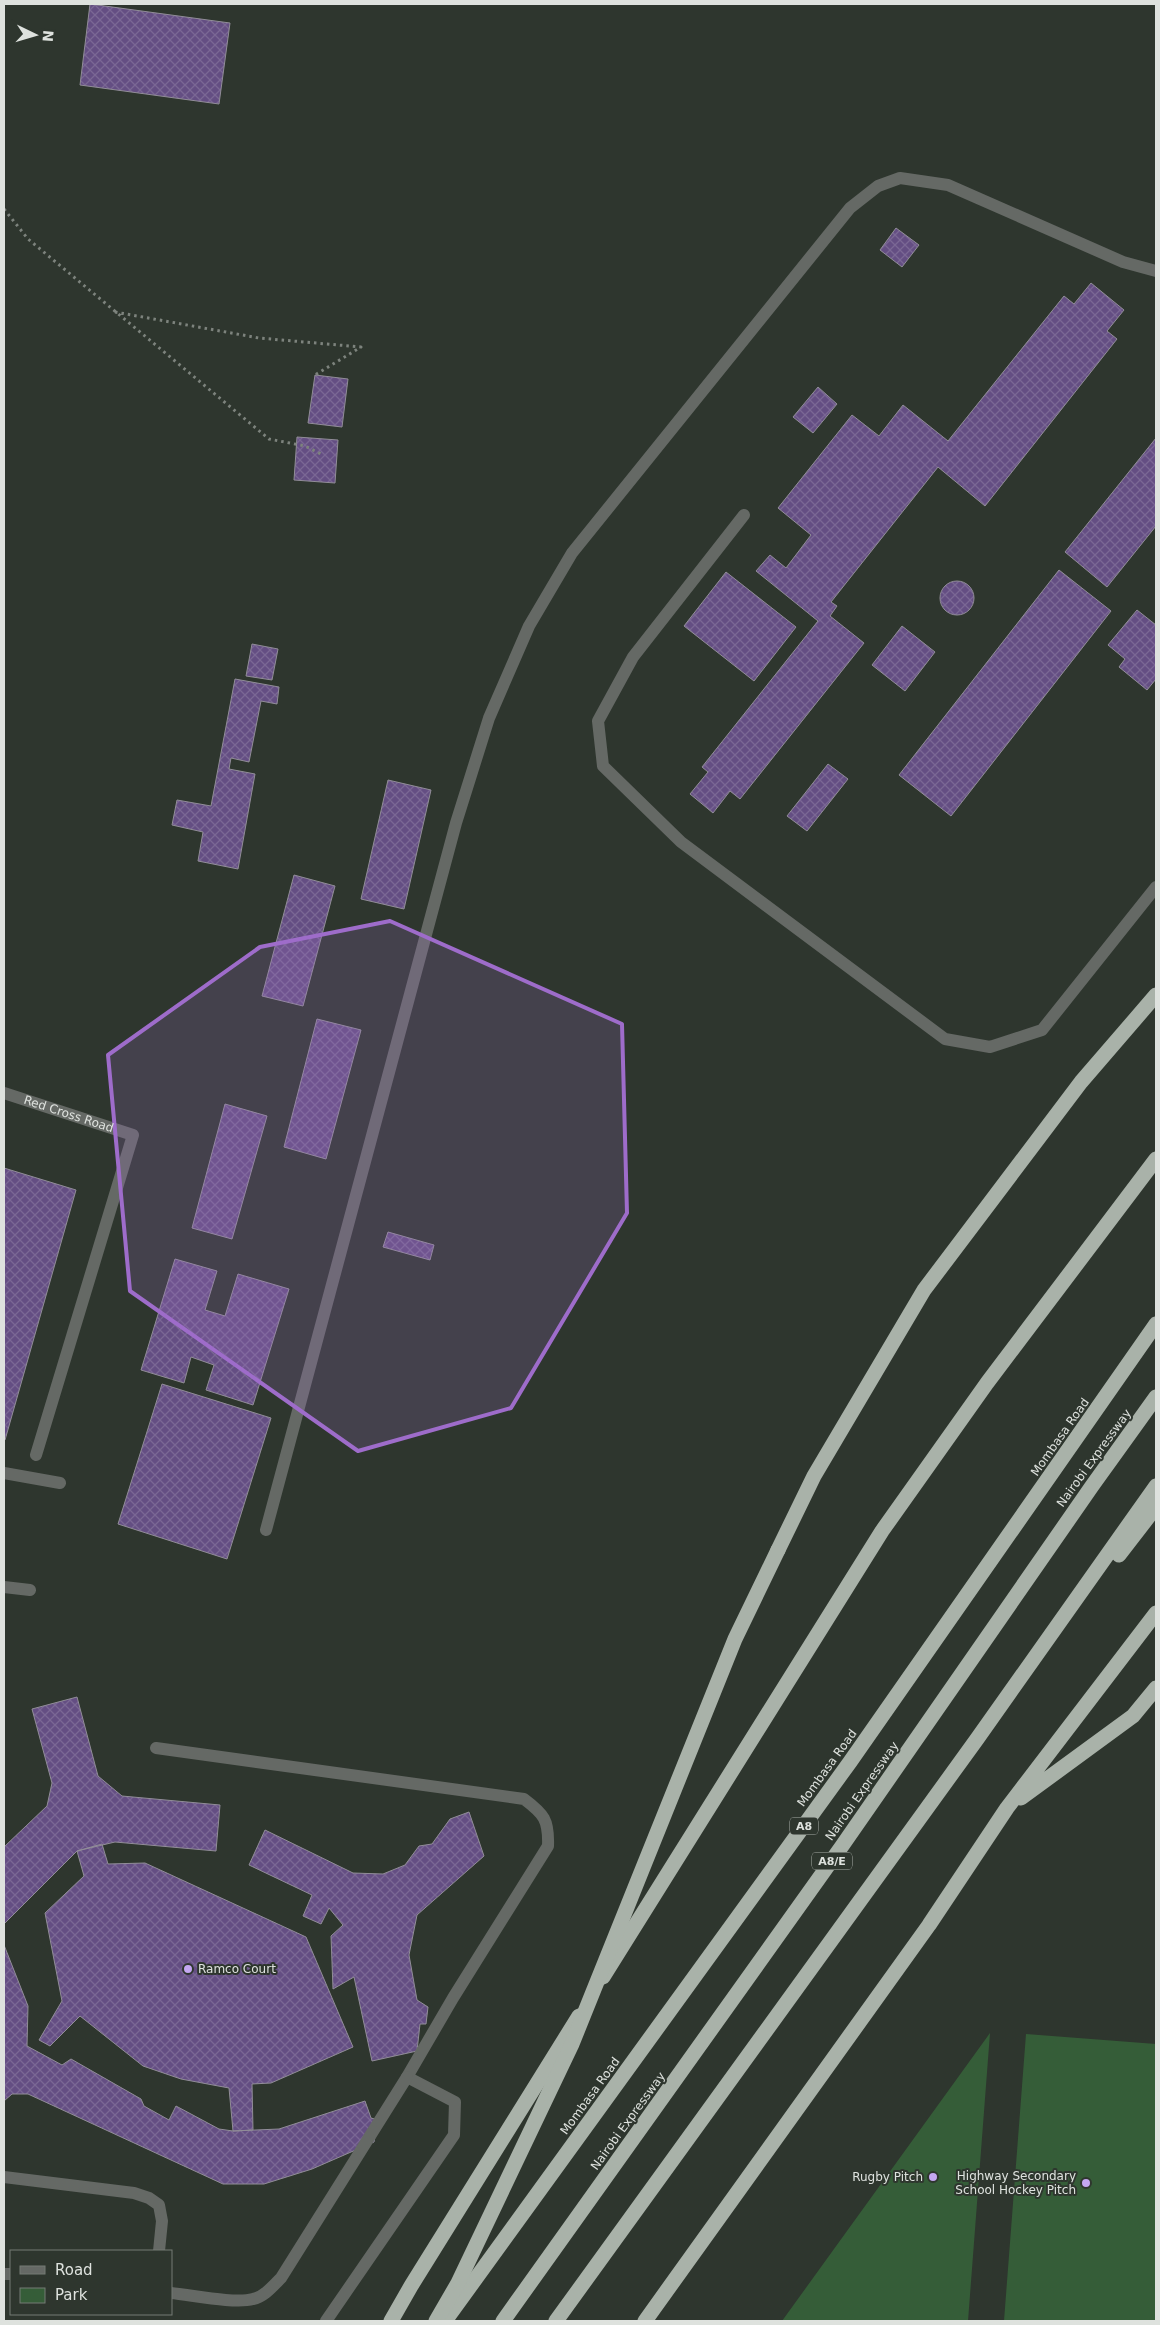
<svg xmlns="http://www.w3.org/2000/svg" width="1160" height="2325" font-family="'DejaVu Sans',sans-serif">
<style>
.green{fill:#355d38}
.building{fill:url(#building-cross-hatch);stroke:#918d98}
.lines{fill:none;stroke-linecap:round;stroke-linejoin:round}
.path{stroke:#7d837d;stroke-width:3;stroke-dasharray:2.5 4;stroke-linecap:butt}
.minor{stroke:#656965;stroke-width:12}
.highway{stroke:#a9b2a9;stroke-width:15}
.highway-bridge{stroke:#a9b2a9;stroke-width:15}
.marked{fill:#9e6cca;fill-opacity:0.2;stroke:#9e6cca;stroke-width:4;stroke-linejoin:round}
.poi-dot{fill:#c4a7f1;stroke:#2e362e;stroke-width:2}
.labels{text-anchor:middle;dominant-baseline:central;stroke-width:4;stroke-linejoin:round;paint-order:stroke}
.shield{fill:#2e362e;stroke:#a9aea9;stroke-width:1}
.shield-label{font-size:11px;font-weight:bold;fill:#dee2de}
.street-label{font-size:12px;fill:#dee2de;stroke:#2e362e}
.poi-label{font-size:12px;fill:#dee2de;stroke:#2e362e;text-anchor:end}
</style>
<defs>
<pattern id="building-cross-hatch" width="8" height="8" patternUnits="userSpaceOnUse" patternTransform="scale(1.25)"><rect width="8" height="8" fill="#644e83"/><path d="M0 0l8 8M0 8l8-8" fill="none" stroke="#7a6794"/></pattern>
</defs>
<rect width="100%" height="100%" fill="#2e362e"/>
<path class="green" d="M990,2033L968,2321H782Z
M1026,2034L1156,2044V2321H1004Z"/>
<path class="building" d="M90,4L230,23L219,104L80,85Z
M896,228L919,245L902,267L880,250Z
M1091,283L1124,310L1107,331L1117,339L985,506L938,467L831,602L837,606L830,616L864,643L740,799L730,791L713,813L690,794L708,772L702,767L818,621L756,571L770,555L786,568L811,535L778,508L852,415L879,436L903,405L948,441L1064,296L1074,304Z
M315,375L348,379L342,427L308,423Z
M818,387L837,404L813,433L793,417Z
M297,437L338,440L335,483L294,480Z
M1156,438V526L1107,587L1065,552Z
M1059,570L1111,611L951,816L899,775Z
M726,572L796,627L754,681L684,626Z
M940 598a17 17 0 1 1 34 0a17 17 0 1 1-34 0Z
M1137,610L1156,625V679L1147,690L1119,667L1125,659L1108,645Z
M902,626L935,652L905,691L872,665Z
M252,644L278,649L272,680L246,676Z
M235,679L279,687L277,704L261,701L249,762L231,758L229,769L255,774L238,869L198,861L203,832L172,825L177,800L211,806Z
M828,764L848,779L807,831L787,816Z
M388,780L431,790L404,909L361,899Z
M294,875L335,886L303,1006L262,996Z
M317,1019L361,1030L326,1159L284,1147Z
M225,1104L267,1116L232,1239L192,1228Z
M4,1168L76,1190L5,1440H4Z
M388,1232L434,1245L430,1260L383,1247Z
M175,1259L217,1271L205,1310L225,1316L238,1274L289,1289L253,1405L206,1390L214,1365L191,1357L184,1383L141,1370Z
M162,1384L271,1418L227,1559L118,1524Z
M77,1697L98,1776L122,1796L220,1805L216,1851L115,1842L77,1851L4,1924V1847L47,1806L52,1783L32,1709Z
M469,1812L484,1856L417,1915L409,1955L417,2000L428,2007L426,2024H420L417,2051L372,2061L354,1977L333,1989L331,1936L343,1925L329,1908L321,1924L303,1916L312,1895L249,1865L265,1830L353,1873L383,1874L405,1865L419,1846L432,1844L450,1819Z
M102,1844L108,1864L145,1863L306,1937L353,2047L271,2083L252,2084L253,2130L233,2131L229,2088L181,2079L143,2066L80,2016L50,2046L39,2040L62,2001L45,1913L84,1876L77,1851Z
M4,1945L28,2006L27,2046L62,2065L71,2059L141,2099L144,2106L169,2120L176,2106L219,2129L233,2131L279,2129L365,2101L371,2118L378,2120L374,2142L312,2169L264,2184H223L28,2094H12L4,2101Z"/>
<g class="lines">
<path class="path" d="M4,209L28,239L269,439L305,446L323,455
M115,312L259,338L361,347L315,375"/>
<g class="minor">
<path d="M744,515L633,657L598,721L603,766L681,842L945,1039L990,1047L1042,1030L1156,887"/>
<path id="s1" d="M4,1093L133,1135L36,1455"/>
<path d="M4,1473L60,1483"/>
<path d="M266,1530L456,823L489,718L529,626L572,553L850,208L878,186L900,178L948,185L1123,262L1156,271"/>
<path d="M4,1587L30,1590"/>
<path d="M156,1748L524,1799C544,1814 549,1820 548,1846L453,1998L407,2077L455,2102L454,2135L326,2321"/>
<path d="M4,2177L134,2193L149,2198L159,2205L162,2221L159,2251"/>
<path d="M4,2274H11"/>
<path d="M171,2293C192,2295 235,2304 253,2299C264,2297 273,2286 281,2278L407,2077"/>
</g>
<path class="highway" d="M778,1550L814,1476L924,1290L1081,1082L1156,995
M1119,1555L1156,1507
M1021,1798L1133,1716L1156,1688
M603,1977L882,1531L987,1383L1156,1159
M391,2321L411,2286L579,2016
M445,2321L850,1762L1156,1324
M503,2321L842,1846L1092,1486L1156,1397
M556,2321L977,1739L1156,1486
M645,2321L929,1925L1007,1808L1156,1613"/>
<path class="highway-bridge" d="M436,2321L458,2283L572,2044L735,1639L778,1550"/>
</g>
<path class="marked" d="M390,921L622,1024L627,1213L511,1408L358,1451L130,1291L108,1055L260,947Z"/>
<g class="poi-dot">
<circle cx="188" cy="1969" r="5"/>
<circle cx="933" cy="2177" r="5"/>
<circle cx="1086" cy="2183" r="5"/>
</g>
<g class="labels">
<g class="shield">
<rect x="790" y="1817.5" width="28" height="17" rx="4"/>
<rect x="812" y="1852.5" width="40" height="17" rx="4"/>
</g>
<g class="shield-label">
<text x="804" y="1826">A8</text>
<text x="832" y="1861">A8/E</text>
</g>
<g class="street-label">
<text stroke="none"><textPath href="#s1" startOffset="68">Red Cross Road</textPath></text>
<text transform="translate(1060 1437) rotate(-55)">Mombasa Road</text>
<text transform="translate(1094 1458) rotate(-54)">Nairobi Expressway</text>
<text transform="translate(827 1768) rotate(-54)">Mombasa Road</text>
<text transform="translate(862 1791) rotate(-55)">Nairobi Expressway</text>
<text transform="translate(590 2096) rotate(-54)">Mombasa Road</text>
<text transform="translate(628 2121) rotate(-54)">Nairobi Expressway</text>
</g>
<g class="poi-label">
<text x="198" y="1969" text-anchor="start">Ramco Court</text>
<text x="1076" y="2176">Highway Secondary<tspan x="1076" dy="14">School Hockey Pitch</tspan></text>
<text x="923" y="2177">Rugby Pitch</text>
</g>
</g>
<rect width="1160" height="2325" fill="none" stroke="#dee2de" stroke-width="10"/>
<rect x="10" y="2250" width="162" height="65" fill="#2e362e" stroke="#747b74"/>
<rect x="20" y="2266" width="25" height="8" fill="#656965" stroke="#747b74"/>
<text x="55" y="2275" font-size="15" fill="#dee2de">Road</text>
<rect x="20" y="2288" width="25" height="15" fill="#355d38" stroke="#747b74"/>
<text x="55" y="2300" font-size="15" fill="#dee2de">Park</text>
<g transform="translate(35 35) rotate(95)" stroke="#2e362e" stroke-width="4" paint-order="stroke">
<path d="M0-4L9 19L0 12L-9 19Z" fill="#dee2de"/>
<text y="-8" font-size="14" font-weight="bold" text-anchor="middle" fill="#dee2de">N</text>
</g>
</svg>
